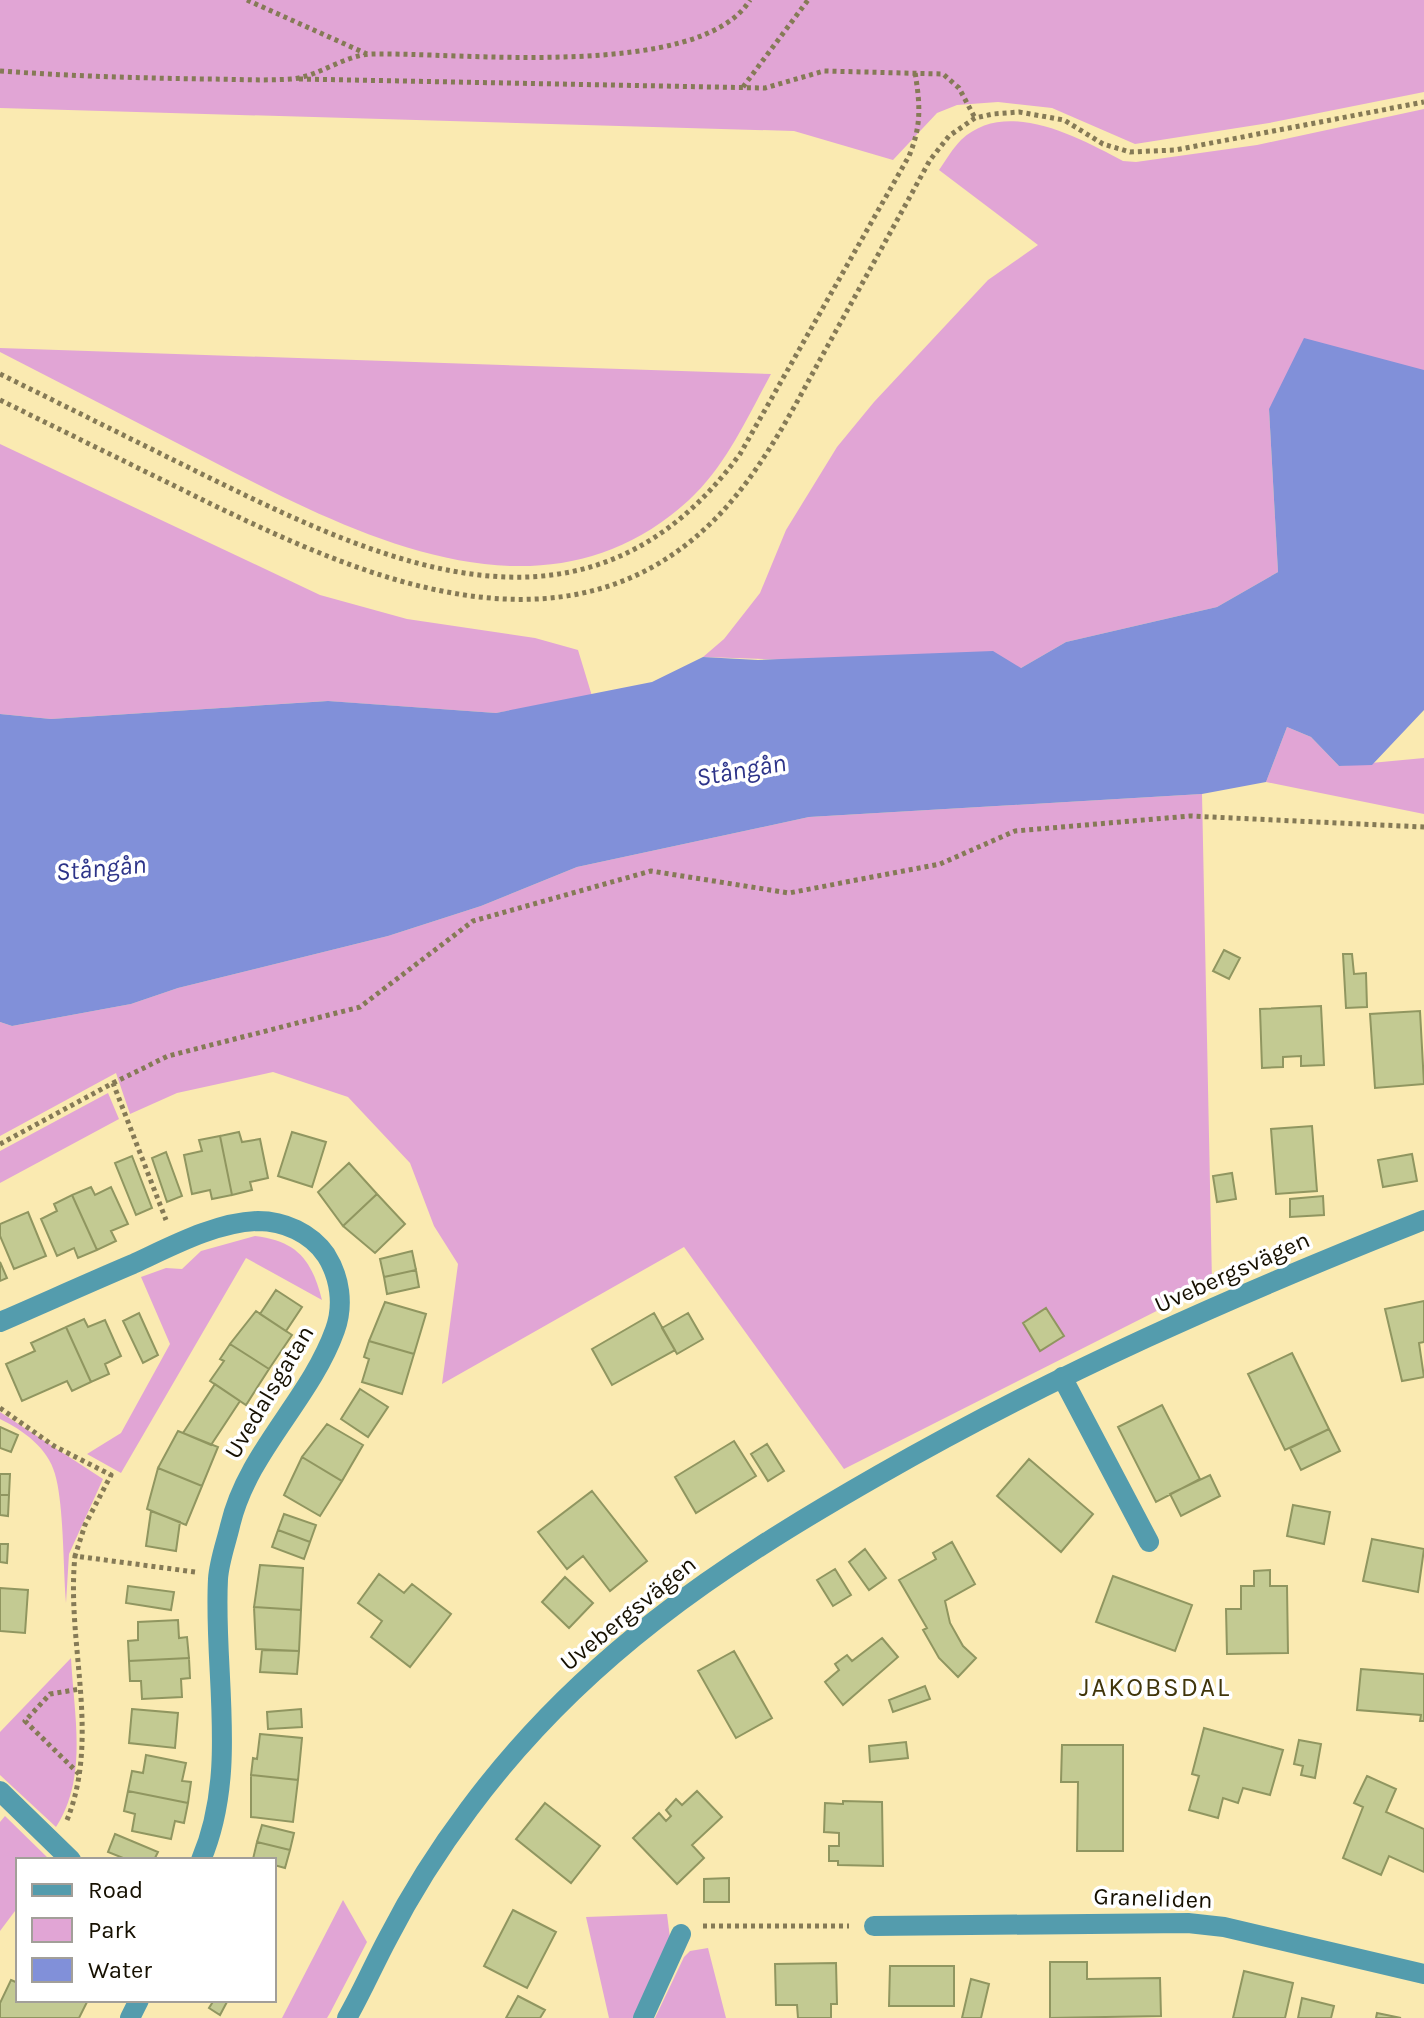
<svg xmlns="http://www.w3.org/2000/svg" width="1424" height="2018" font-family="Karla,sans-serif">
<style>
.green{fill:#e1a5d5}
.water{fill:#8190d9}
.building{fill:#c3ca92;stroke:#909660;stroke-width:2}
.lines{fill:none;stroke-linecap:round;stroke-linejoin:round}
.path{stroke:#857a56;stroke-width:5;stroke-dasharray:4 4;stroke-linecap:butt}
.lane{stroke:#549cad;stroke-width:20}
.street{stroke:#549cad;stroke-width:20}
.labels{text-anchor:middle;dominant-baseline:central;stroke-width:7;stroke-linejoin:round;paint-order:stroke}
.street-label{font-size:24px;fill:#161000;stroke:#fff}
.water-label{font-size:26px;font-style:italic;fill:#2d3489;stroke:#fff}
.neighbourhood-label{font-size:26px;letter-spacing:2px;fill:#40350a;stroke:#fff}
</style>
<rect width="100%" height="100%" fill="#faeab1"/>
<path class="green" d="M0,0H1424V92L1269,123L1135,144L1052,108L998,102L957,105L937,113L893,160L794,131L0,108Z
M1424,109V370L1269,409L1278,572L1217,607L1066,642L1021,668L703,657L724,639L760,593L786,530L837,447L874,402L988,280L1038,245L939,170C946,160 953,148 961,140C1006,97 1079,138 1123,161L1136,162L1257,145Z
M0,348L771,374C747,418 726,466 689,500C543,634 356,535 210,460C140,424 70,388 0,352Z
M0,444L320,595L407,619L535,638L578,650L592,696L496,713L327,701L51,719L0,714Z
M1287,727L1311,737L1339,766L1424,758V814L1266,782Z
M1202,794L1212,1283L844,1469L684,1247L442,1384L458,1264L434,1226L410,1163L348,1097L273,1072L177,1093L130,1114L116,1073L0,1136V1022L12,1026L131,1004L178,988L388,936L481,906L577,867L809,817Z
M108,1093L119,1119L0,1183V1151Z
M255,1236C298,1241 312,1261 322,1300L246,1258L121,1473L87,1454L121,1433L170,1344L141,1277L166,1268L182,1269L201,1251Z
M0,1412L103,1479L69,1554L66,1603C63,1568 64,1505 55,1474C48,1448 23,1430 0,1419Z
M71,1658C74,1716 88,1777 56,1827L0,1775V1732Z
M5,1816L50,1860H18V1907L0,1931V1822Z
M343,1900L367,1942L330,2013L327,2018H282Z
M667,1914L670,1938L634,2018H609L586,1917Z
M708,1948L726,2018H655L684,1957L690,1951Z"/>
<path class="water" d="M1304,338L1424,370V710L1372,765L1339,766L1311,737L1287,727L1266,782L1202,794L809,817L577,867L481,906L388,936L178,988L131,1004L12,1026L0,1022V714L51,719L328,701L496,713L652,682L703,657L758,660L993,651L1021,668L1066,642L1217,607L1278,572L1269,409Z"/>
<path class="building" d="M1224,950L1240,958L1229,979L1213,971Z
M1343,954H1352L1354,974L1366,973L1367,1007L1346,1008Z
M1321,1006L1324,1065L1301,1066V1056L1283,1057V1067L1262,1068L1260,1009Z
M1420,1011L1424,1084L1375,1088L1370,1014Z
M1312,1126L1317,1191L1276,1194L1271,1129Z
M239,1132L242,1142L260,1139L268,1178L250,1182L252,1190L232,1195L220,1136Z
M292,1132L326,1142L312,1187L278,1176Z
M220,1136L232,1195L212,1199L210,1190L192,1194L184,1155L202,1151L199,1140Z
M166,1152L182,1196L167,1202L152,1158Z
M1412,1154L1417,1181L1383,1187L1378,1160Z
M132,1156L152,1208L136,1215L115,1163Z
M349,1163L377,1194L343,1226L318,1192Z
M1232,1173L1236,1199L1217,1202L1213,1176Z
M91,1187L95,1195L111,1187L128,1224L111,1231L116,1241L97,1250L72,1195Z
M377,1194L405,1224L375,1253L343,1226Z
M72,1195L97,1250L78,1258L74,1248L57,1256L41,1219L57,1211L54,1204Z
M1323,1196L1324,1215L1290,1217V1199Z
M28,1212L46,1256L14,1269L0,1236V1224Z
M412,1251L416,1270L384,1277L380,1259Z
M0,1262L7,1278L0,1281Z
M416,1270L419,1287L387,1294L384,1277Z
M276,1290L302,1307L286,1331L260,1314Z
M1424,1301V1342L1419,1343L1424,1377L1402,1381L1385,1309Z
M385,1302L426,1314L414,1354L369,1341Z
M1046,1308L1064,1336L1040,1351L1023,1323Z
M256,1311L292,1335L269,1369L230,1344Z
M139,1313L158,1355L143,1363L123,1321Z
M654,1313L675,1350L612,1385L592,1349Z
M688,1313L703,1339L677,1354L662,1328Z
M84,1319L88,1327L105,1320L121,1356L105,1364L109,1374L91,1382L66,1327Z
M66,1327L91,1382L72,1391L67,1381L22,1401L6,1364L35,1351L31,1343Z
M369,1341L414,1354L402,1394L362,1382L369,1359L364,1357Z
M230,1344L269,1369L246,1405L210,1381L224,1361L220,1359Z
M1292,1353L1329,1429L1285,1450L1248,1374Z
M215,1384L240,1401L211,1445L183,1433Z
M360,1389L388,1407L368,1437L341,1419Z
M1162,1405L1200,1479L1156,1502L1118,1427Z
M327,1424L363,1445L342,1481L302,1457Z
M0,1427L18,1435L11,1452L0,1448Z
M1329,1429L1340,1451L1301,1470L1290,1448Z
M178,1431L218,1447L202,1486L158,1468Z
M734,1441L756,1476L696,1513L675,1477Z
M767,1444L784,1471L768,1481L751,1454Z
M302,1457L342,1481L320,1516L284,1495Z
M1029,1459L1093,1514L1061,1552L997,1496Z
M158,1468L202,1486L186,1525L147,1509Z
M0,1474H10L9,1495H0Z
M1210,1475L1220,1496L1181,1516L1170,1494Z
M592,1491L647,1561L610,1591L583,1556L567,1569L538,1532Z
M0,1495H9L8,1516L0,1515Z
M1293,1505L1330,1512L1324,1544L1287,1536Z
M151,1511L180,1522L176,1551L146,1546Z
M284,1514L316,1525L310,1542L278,1530Z
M278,1530L310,1542L304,1559L272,1547Z
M1372,1539L1424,1549L1418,1592L1363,1581Z
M952,1542L975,1584L945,1601L950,1623L963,1646L976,1658L958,1677L939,1658L923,1630L927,1628L899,1580L936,1559L933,1553Z
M0,1544H8L7,1563L0,1562Z
M865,1549L886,1578L869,1590L849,1562Z
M260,1565L303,1568L301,1610L254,1607Z
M835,1569L851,1595L833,1606L817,1580Z
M1270,1570V1586H1287L1288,1653L1227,1654L1226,1609H1241V1586H1254V1571Z
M379,1574L404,1593L412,1584L451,1614L410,1667L371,1637L382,1621L358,1603Z
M1113,1576L1192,1605L1175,1651L1096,1622Z
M565,1577L593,1603L569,1628L542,1602Z
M128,1586L174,1592L171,1610L126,1603Z
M0,1588L28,1590L25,1633L0,1631Z
M254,1607L301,1610L299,1651L256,1649Z
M178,1620L179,1638L187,1637L189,1658L129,1661L128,1641L138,1640V1622Z
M882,1638L898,1657L843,1705L825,1682L839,1670L835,1664L847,1655L852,1661Z
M262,1650L299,1651L297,1674L260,1672Z
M734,1651L772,1718L736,1738L698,1671Z
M189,1658L190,1678L181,1679L182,1697L142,1699L141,1681H130L129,1661Z
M1361,1669L1424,1674V1721H1420L1421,1715L1357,1710Z
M925,1686L930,1699L893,1712L889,1700Z
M132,1709L178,1713L175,1748L129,1743Z
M301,1709L302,1727L268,1729L267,1712Z
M1204,1728L1283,1750L1270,1795L1243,1788L1238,1803L1223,1798L1218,1818L1189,1810L1199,1776L1192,1774Z
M260,1734L302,1738L298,1780L251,1775L253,1758L257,1759Z
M1299,1740L1321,1744L1315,1778L1301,1775L1303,1766L1294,1764Z
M906,1742L908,1758L870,1762L869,1746Z
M1062,1745H1123V1851H1077L1078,1782H1061Z
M146,1755L186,1763L182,1781L191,1782L188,1803L128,1791L132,1771L143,1773Z
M251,1775L298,1780L293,1822L251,1817Z
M1367,1776L1396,1789L1386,1812L1424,1829V1872L1389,1856L1381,1875L1343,1858L1363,1807L1354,1803Z
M128,1791L188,1803L184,1823L175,1821L171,1839L132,1831L135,1814L124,1811Z
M697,1791L722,1817L692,1845L704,1858L677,1884L633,1838L659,1813L666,1821L671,1816L666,1810L676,1799L682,1805Z
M843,1801L882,1802L883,1866L838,1865V1861H829V1846H839V1833L824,1832L825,1803L843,1804Z
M545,1803L600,1846L571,1883L516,1839Z
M262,1825L294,1833L290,1850L257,1842Z
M115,1834L158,1852L154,1860H128L108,1852Z
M257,1842L290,1850L285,1868L274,1865V1860L253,1859Z
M729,1878V1902H704V1879Z
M513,1910L556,1932L527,1988L484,1966Z
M1050,1962H1087V1979L1160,1978L1161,2016L1050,2018Z
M836,1963L837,2004H831V2018H798L797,2005H776L775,1964Z
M890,1966H954V2006H889Z
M1244,1971L1293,1983L1285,2018H1233Z
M971,1979L989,1984L981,2018H962Z
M11,1980L18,1983V2000H88L79,2018H0V2003Z
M518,1996L545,2010L540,2018H506Z
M1302,1998L1334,2006L1331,2018H1298Z
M214,2000H228L220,2015L209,2008Z
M1377,2013L1401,2018H1376Z"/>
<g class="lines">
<path class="path" d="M247,0L367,54
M0,71C69,76 137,78 206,79C234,79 263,81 291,79C318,77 344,55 372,54C457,52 700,81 750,0
M299,79L765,88L824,71L943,74L959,88L975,118
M743,87L808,0
M0,374C71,409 141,444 212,479C395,569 592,656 740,454L909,156C922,125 920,104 915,72
M0,400C65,432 130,464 195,496C358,576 569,673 720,514C763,468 792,411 822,356C858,291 894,226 930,160L949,136L975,118L993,114L1019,112L1064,120L1103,144L1130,152L1175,150L1424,102
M113,1083L168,1056L360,1007L473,921L651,871L789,893L940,864L1015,831L1190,816L1424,827
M0,1144L113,1083L166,1220
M0,1408L54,1446L111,1475L85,1525L75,1556L195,1572
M79,1774L25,1721L50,1694L80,1689
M67,1820C101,1736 66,1643 75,1556
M703,1926H849"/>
<path class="lane" d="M643,2018L681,1934"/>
<path class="street" d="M0,1322C44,1303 88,1283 133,1264C170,1247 216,1222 258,1221C284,1221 311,1233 326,1255C340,1277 344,1305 335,1330C310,1400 247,1452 230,1526C226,1543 219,1562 218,1579C213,1672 239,1771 201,1860
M1062,1377L1149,1542
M0,1791L71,1860
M874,1926L1188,1923L1224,1927L1424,1974
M130,2018L139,2000
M347,2018C362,1992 374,1964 388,1938C411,1893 439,1849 469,1809C581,1658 718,1567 879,1475C1053,1375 1237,1294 1424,1220"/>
</g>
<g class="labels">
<g class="street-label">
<text transform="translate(1232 1272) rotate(-24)">Uvebergsvägen</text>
<text transform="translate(269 1392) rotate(-59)">Uvedalsgatan</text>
<text transform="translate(628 1613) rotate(-39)">Uvebergsvägen</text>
<text transform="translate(1153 1898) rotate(2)">Graneliden</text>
</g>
<g class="water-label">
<text transform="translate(741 770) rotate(-10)">Stångån</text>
<text transform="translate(101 868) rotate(-5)">Stångån</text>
</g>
<g class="neighbourhood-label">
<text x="1155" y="1687">JAKOBSDAL</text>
</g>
</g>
<rect x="16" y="1858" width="260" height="144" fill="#ffffff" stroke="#a29f99" stroke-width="2"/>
<rect x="32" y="1884" width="40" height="12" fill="#549cad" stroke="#a29f99" stroke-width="2"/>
<text x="88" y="1898" font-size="24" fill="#161000">Road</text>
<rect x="32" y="1918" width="40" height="24" fill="#e1a5d5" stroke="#a29f99" stroke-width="2"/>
<text x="88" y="1938" font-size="24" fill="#161000">Park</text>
<rect x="32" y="1958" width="40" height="24" fill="#8190d9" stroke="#a29f99" stroke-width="2"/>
<text x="88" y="1978" font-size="24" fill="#161000">Water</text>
</svg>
